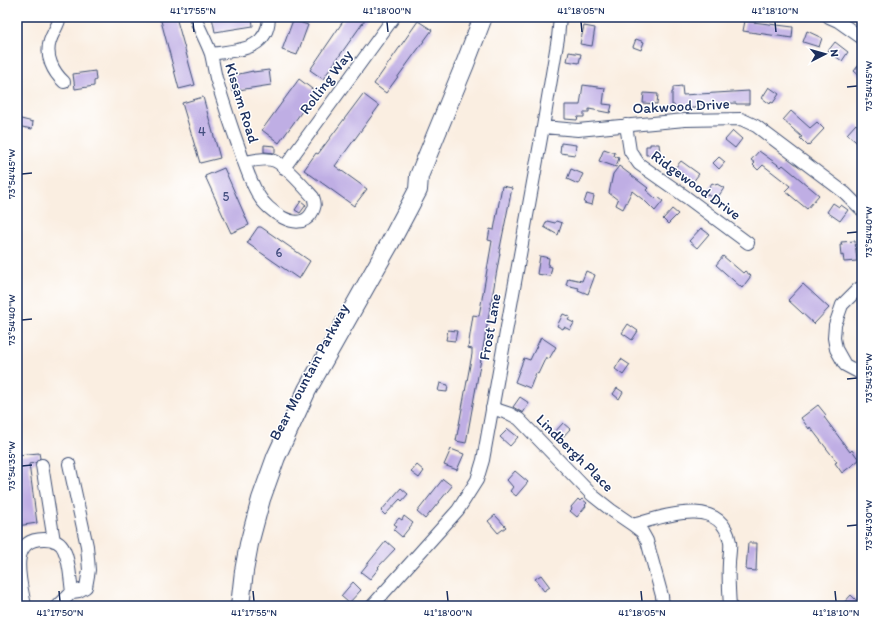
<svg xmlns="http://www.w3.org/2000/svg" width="879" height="623" font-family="Itim,sans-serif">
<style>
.building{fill:#bfaee4}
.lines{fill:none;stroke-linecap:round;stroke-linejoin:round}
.minor-casing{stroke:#3c4c72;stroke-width:14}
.highway-casing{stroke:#3c4c72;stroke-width:20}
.minor{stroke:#fff;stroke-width:12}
.highway{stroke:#fff;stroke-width:18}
.ticks{fill:none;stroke:#1b2f5e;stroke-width:1.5}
.labels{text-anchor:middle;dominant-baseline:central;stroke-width:3;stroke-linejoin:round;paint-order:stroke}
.number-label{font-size:13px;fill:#444f80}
.street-label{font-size:15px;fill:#1b2f5e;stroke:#fff}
.neatline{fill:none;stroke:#1b2f5e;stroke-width:1.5}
.ticks-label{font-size:10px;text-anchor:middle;fill:#1b2f5e}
</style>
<rect width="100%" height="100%" fill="#fff"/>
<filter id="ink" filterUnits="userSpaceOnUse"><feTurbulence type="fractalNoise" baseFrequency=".025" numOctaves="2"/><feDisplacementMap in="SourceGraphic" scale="8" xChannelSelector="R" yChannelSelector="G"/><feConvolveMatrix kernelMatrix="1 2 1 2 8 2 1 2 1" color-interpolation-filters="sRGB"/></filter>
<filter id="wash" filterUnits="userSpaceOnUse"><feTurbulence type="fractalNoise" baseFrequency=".012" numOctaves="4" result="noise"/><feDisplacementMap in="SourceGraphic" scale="16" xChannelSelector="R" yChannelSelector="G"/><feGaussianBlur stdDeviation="0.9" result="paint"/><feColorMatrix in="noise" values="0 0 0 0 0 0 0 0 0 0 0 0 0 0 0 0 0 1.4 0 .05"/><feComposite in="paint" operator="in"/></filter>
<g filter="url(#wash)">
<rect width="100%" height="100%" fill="#faeee1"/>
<g id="blocks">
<path class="building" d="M160,17H176L195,85L179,89Z
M212,17H252L253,26L215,32Z
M346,17H367L323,79L310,70Z
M293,20L308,25L297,55L282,50Z
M418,21L432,30L386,93L374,84Z
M745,21L793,27L792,38L743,31Z
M584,26L595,28L592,46L580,44Z
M807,31L822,38L819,47L803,42Z
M636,39L644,42L641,50L633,47Z
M835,42L848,52L842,61L828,51Z
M569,52L581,54L579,63L567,61Z
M862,61V78L854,71Z
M269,70L271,85L232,91L230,76L253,71V72Z
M95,71L96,80L94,81V86L75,89L73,74Z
M299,79L316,92L279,143L262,130Z
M583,85L605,88L603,104L612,105L610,113L589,109V112H584V117H578L577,120L565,119V105H580Z
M682,86L683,95L749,91V104H736V103L695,105L696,108H674V105H672V92H673V87Z
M769,87L779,94L773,103L771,102L770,104L762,98Z
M644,93L658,94L657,104L643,103Z
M363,94L379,106L335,166L367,189L354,206L304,170L316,153L318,154Z
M203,97L220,158L200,163L182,103Z
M791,111L810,128L817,122L824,129L808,146L800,138L802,137L783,120Z
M17,118L33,122L32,129L17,126Z
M856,124L862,130V147L847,134Z
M733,131L742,139L735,148L725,140Z
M561,143L576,145L575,155L560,153Z
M650,144H659L660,154L646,155V146H650Z
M264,145L275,146V153L264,152Z
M604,149L615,153L614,156L619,158L616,167L599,161Z
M759,151L781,167L783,165L819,195L807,209L785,191L790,186L763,165L758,170L753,165L755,163L751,160Z
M719,157L725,162L719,169L713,163Z
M681,161L699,174L692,183L681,176L683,174L675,168Z
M619,166L648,188L646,190L656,199L658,197L663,201L655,211L646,202L632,191L623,209L616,205L618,200L609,193L613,174Z
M224,168L249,225L231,233L205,176Z
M571,169L583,174L578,184L567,179Z
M712,183L716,185L717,184L724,188L716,200L705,193Z
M502,186L512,188L499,253H500L466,443L456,441L472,354V349L468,348L473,315L479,316L492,241L488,240L490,229L494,230Z
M587,194L594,196L592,205L584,203Z
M301,201L306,205L300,213L295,210Z
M833,203L839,207L841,205L848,210L840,221L827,212Z
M672,209L678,214L668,224L663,219Z
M547,221L555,223L556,221L562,223L558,235L544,227Z
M258,227H261L310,261L299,279L247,243Z
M701,228L709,234L697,248L689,241Z
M855,241L857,261L844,262L843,255L841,256L840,245H842L841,242Z
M540,256L549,258L548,266L552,267L550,276L537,274Z
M723,256L743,273L745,271L751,276L742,288L716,265Z
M586,271L595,275L588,294L578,290L579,288L566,285L568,278L582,281Z
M803,284L829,308L814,324L788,300Z
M563,314L570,317L568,320L574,323L570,330L564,327L563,329L557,326Z
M628,324L638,331L632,340L622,333Z
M448,330L457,331L455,341L446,340Z
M541,337L556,347L549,359L546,357L538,374L536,373L530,388L515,382L524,358L530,360Z
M621,359L630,365L623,375L615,369Z
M440,383L448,385L447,392L438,391Z
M617,388L623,392L619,399L613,394Z
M520,397L529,403L523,413L513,407Z
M818,405L826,415L824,417L850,452L852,450L859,460L842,473L835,463L837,462L810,427L809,429L801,418Z
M563,423L570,429L560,440L553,434Z
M508,429L518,437L510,446L500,437Z
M451,449L464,454L457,470L444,465Z
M39,453L40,458L35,463L29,464L37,523L17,526V455Z
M417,465L424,471L419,478L411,472Z
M515,471L528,482L516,496L510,491L513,487L507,480Z
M443,479L452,486L425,519L417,512Z
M401,488L408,494L402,501L400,499L385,515L381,511Z
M578,499L580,501L582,499L587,503L585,505L586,506L577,517L570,511L572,509L571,507Z
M495,515L506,527L498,533L488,521Z
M404,516L413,523L402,537L394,530L397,526L394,524L399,518L402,520Z
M386,541L395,549L378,567L379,568L370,579L361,572Z
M748,543H757L756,571L746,570Z
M541,575L550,587L544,591L535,579Z
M353,582L361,590L349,603L341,596Z
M851,595L862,606H841Z"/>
</g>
</g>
<g filter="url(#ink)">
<use href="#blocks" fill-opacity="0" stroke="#3c4c72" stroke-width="1"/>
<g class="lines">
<defs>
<path id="minor" d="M60,17C58,26 53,32 50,41C45,56 53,72 64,82
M829,17L838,21L862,38
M196,20C201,32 207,43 211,54C213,62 214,70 216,78C223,101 230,123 238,145C244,162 249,180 259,196C267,210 298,234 311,214C315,208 316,204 313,197C304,187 286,166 275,161C266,157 252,161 244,162
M211,54C237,50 268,51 269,17
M626,125L630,151L639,164L686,197L748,243
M543,127L578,130L685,120L741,119L756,126L845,193L862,210
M284,168L394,17
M862,287L858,289L842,305L835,325L834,338L836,349L845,365L862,374
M492,408L510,414L519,419L592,495L611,510L633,525L642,532L647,541L662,596L663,606
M42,465L54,541
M633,525C662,517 721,494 730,542C731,549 729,556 729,563C728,578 729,592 730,606
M25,606C21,582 7,539 44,539C53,539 60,541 64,550C70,562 70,579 72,592L79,591L86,587L89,570L87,546L69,464
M58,606L72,592
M372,606L458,510L477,480L483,460L543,127L558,38L560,17"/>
<path id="highway" d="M240,606L244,571L249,544L261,499L276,457L307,390L390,243L418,190L419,176L465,64L483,17"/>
</defs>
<use href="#minor" class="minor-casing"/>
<use href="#highway" class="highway-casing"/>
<use href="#minor" class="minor"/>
<use href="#highway" class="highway"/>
</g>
</g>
<path class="ticks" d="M193,22L194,32M387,22L388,32M581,22L582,32M775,22L776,32M847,87L857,86M22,174L32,173M847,233L857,232M22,320L32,319M847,379L857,378M22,466L32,465M847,526L857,525M59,591L60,601M253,591L254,601M447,591L448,601M641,591L642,601M835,591L836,601"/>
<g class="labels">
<g class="number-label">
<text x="202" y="131">4</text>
<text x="226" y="196">5</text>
<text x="279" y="252">6</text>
</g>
<g class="street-label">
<text transform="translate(326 82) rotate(-53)">Rolling Way</text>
<text transform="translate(242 103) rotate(73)">Kissam Road</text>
<text transform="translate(681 106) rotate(-3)">Oakwood Drive</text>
<text transform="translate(696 185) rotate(36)">Ridgewood Drive</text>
<text transform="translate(490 327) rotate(-80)">Frost Lane</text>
<text transform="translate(309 372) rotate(-62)">Bear Mountain Parkway</text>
<text transform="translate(575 453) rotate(45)">Lindbergh Place</text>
</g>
</g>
<rect width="879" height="623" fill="none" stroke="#fff" stroke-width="44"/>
<g transform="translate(825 54) rotate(84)" stroke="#ffffff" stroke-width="3" paint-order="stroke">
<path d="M0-3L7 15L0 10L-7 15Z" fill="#1b2f5e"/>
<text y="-6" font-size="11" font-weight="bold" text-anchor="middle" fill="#1b2f5e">N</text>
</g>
<rect x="22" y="22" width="835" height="579" class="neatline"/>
<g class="ticks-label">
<text x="193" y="14">41°17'55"N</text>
<text x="387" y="14">41°18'00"N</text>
<text x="581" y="14">41°18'05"N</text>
<text x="775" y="14">41°18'10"N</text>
<text transform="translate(868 86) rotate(-90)" y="4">73°54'45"W</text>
<text transform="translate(11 174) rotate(-90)" y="4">73°54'45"W</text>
<text transform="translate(868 232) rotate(-90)" y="4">73°54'40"W</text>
<text transform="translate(11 320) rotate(-90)" y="4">73°54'40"W</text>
<text transform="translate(868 378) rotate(-90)" y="4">73°54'35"W</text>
<text transform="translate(11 466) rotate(-90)" y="4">73°54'35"W</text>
<text transform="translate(868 525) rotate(-90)" y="4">73°54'30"W</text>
<text x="60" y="616">41°17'50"N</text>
<text x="254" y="616">41°17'55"N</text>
<text x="448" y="616">41°18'00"N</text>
<text x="642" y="616">41°18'05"N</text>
<text x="836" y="616">41°18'10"N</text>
</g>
</svg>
